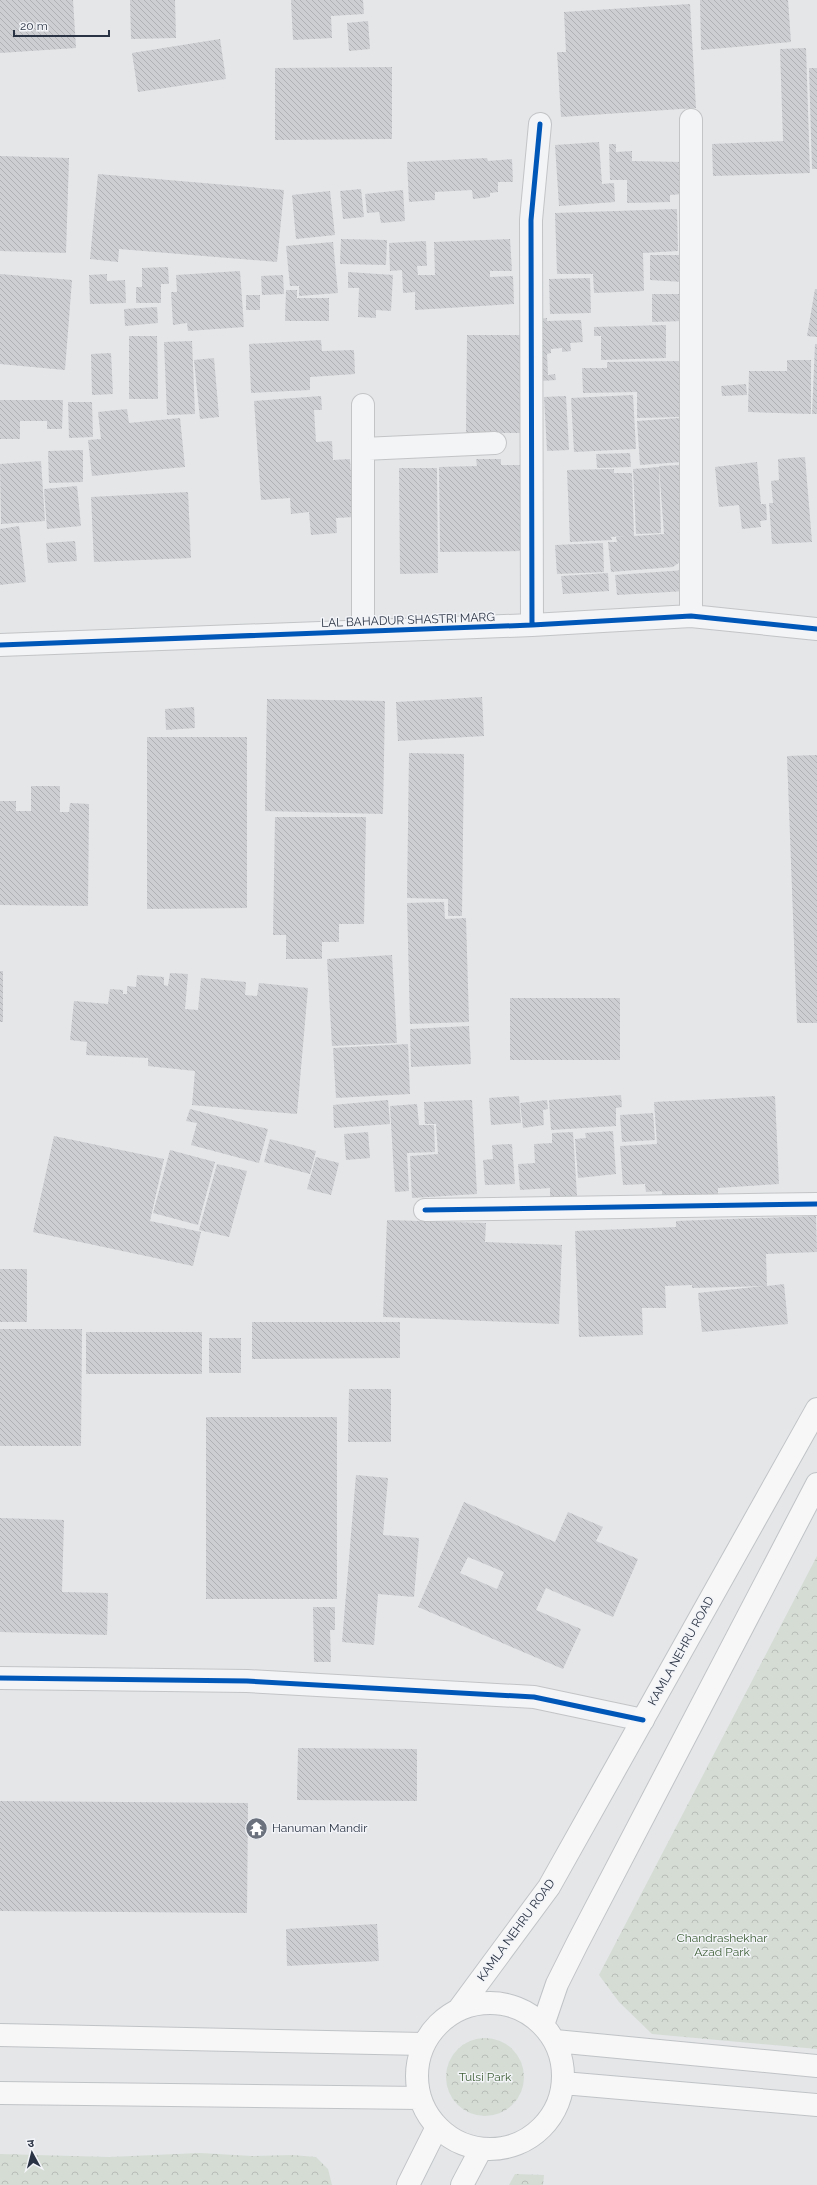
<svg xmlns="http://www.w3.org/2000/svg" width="817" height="2185" font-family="Raleway,'Noto Sans Devanagari',sans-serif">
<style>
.forest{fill:url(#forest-crowns)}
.building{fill:url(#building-back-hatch);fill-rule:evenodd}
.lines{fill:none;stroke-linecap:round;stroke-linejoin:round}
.minor-casing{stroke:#c2c4c6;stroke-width:24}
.major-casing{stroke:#c0c3c6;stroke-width:24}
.minor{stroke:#f3f4f6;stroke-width:22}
.major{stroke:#f7f7f7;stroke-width:22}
.cycleway-casing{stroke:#f2f4f8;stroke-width:8}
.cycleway{stroke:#0057b8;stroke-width:5}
.labels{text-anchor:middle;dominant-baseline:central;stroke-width:3;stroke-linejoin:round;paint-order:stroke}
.street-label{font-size:12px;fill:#2a3343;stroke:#f2f4f8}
.poi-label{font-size:12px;fill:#2a3343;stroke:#f2f4f8;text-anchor:start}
.park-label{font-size:12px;fill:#3f5f37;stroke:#f2f4f8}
</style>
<defs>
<pattern id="forest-crowns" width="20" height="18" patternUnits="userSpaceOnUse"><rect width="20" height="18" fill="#d5dcd4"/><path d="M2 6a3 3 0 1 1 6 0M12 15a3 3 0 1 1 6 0" fill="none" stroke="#b7bdb7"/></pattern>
<pattern id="building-back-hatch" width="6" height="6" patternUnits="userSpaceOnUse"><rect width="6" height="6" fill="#ccced1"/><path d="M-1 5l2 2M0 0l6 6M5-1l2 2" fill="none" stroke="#afb1b5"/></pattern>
</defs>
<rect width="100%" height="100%" fill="#e4e6e8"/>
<path class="forest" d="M817,1556V2049L652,2034L619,2002L599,1975Z
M446 2077a39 39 0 1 1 78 0a39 39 0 1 1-78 0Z
M200,2153L252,2156L292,2155L316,2157L328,2169L332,2185H0V2154L109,2157Z
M515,2174L544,2175L543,2185H509Z"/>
<path class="building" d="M0,0H73L76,48L0,53Z
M130,0H175L176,38L131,39Z
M291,0H363L364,14L331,16L332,38L293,40Z
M700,0H788L791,42L701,50Z
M690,4L696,108L561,117L557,52H566L564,12Z
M368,21L370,49L349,51L347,23Z
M220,39L226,79L138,92L132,53Z
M806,48L810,173L713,176L712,144L783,141L780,49Z
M392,67V139L275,140V68Z
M809,68H817V169H812Z
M599,142L602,184L614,183L615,202L559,206L555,145Z
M609,144H616V152L632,151V161L682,162L683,194L670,195V202L627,203V180H610Z
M0,156L69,158L66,253L0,251Z
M487,158L488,161L512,159L513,182H498V192L490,193V197L473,199L472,190L435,192V200L409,202L407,162Z
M98,174L284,190L277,262L119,249L118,262L90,259Z
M361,189L364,217L343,219L340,191Z
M403,190L405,221L381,223L379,212L367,213L365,194Z
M330,191L335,235L296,239L292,195Z
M677,209L678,251L643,253L644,291L594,293L593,274H557L555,213Z
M341,239L387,240L386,265L340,264Z
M510,239L512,271H490V277L513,276L514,304L415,310V292L403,293L402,270L390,271L389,243L426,241L427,266H417L418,275H435L434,242Z
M333,242L338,293L299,296V286H290L286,246Z
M650,255H685L683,282L650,280Z
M168,267L169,284H161V303H136V287H142V268Z
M240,271L244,327L188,331L187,323L173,325L171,292H177L176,275Z
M348,272L393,275L391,311L376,310V318L358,317L359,288H348Z
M0,274L72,280L65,370L0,364Z
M107,274V281L125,280L126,303L90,304L89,275Z
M283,275L284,294L262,295L261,276Z
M590,278L591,313L550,314L549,279Z
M815,289H817V337L807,336Z
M286,290H297V298H329V321H285Z
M652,294H684V321L652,322Z
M246,295H260V310H246Z
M157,307L158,323L125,326L124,309Z
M547,318V321L581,320L583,342L570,343L571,351L562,352V348L551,349V353L547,354L548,375L555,374L556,380L541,381L538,319Z
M666,325V358L601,360V336H594V327Z
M467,335H523L522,433H466Z
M129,336H157L158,399H129Z
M321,340L322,351L354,350L355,374L310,377V390L251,393L249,344Z
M192,341L195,414L167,415L164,342Z
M815,344H817V414H812Z
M111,353L113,394L92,395L91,354Z
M214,358L219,417L200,419L194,360Z
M787,360H811V414L748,412L749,371H787Z
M680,361V417L637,418V392L583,393L582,368H607V362Z
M746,384L747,395L722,396L721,386Z
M633,395L636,449L574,452L571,398Z
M321,396L322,410H314L316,442L332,441L333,460L350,459L354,517L336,518L337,533L311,535L309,512L291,514L290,498L261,500L254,401Z
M566,396L569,450L547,451L544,397Z
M0,400H63L62,429H47V421H20V439H0Z
M68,402H92L93,437L69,438Z
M127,409L129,423L180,418L185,467L92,476L88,440L101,439L98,412Z
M679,418L682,462L640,465L637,421Z
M83,450V482L49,483L48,451Z
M630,453L631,467L597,468L596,454Z
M805,457L812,542L772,544L769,503H773L771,481L779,480L778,459Z
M476,459H501V465H522L524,551L440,552L439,467L477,466Z
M41,461L45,521L1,524L0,464Z
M757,462L761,504H766L767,520L760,521L761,527L742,529L739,505L719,507L715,467Z
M681,465L688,556L673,567L611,572L608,542H617L616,537L625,536L611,537L612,540L570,542L567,470L614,469V473H632L634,536L664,534L659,466Z
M659,467L661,533L636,534L633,469Z
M399,468H437L438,573L400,574Z
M77,486L81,526L47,529L44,489Z
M188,492L191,558L94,562L91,497Z
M19,526L26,582L0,585V529Z
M75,541L77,561L48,563L46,543Z
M603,543L604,572L557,574L555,545Z
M685,570L686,591L617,595L615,575Z
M608,573L609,591L563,594L561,576Z
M482,697L484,736L398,741L396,702Z
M267,699L385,701L383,814L265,811Z
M194,707L195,728L166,730L165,709Z
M147,737H247V908L147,909Z
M409,753L464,754L462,916H448V899L407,898Z
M817,755V1023H797L787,756Z
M31,786H60V812H69L70,803L89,804L88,906L0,905V801H16V811H31Z
M275,817H366L364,924H339V942H322V959H286V935H273Z
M444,902L445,919L466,918L469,1022L410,1024L407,903Z
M392,955L397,1043L332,1046L327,959Z
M0,971H3V1022H0Z
M170,973L188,974L185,1009L198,1010L201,978L246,982L245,995L257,996L259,983L308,988L297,1114L192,1105L195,1071L148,1066V1058L86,1055L87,1042L70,1040L74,1001L108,1004L110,989L123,990V994H127V986L136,987L137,975L164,977V985L168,986Z
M510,998H620V1060H510Z
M469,1026L471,1064L411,1067L410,1029Z
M408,1044L410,1094L336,1098L333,1048Z
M621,1095L622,1107L616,1108V1126L551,1130L549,1100Z
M519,1096L521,1123L491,1125L489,1098Z
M775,1096L779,1184L718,1188V1198L662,1201V1191L646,1192L645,1184L623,1185L620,1146L657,1144L654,1102Z
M388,1100L390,1124L334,1128L333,1105Z
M472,1100L477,1194L412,1198L410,1156L438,1154L436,1124H425L424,1102Z
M547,1100L548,1109L543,1110L544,1125L523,1128L520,1103Z
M417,1104L419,1125H434L435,1152L407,1153L409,1191L395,1192L390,1106Z
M190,1109L268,1129L259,1163L191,1145L197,1123L186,1121Z
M653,1113L655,1140L622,1142L620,1115Z
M613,1131L616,1174L578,1178L575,1139L586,1138L585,1133Z
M368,1132L370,1158L346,1160L344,1134Z
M573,1132L577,1196L550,1197V1188L520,1190L518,1164L535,1163L534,1144L552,1143V1133Z
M54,1136L164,1159L150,1221L201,1232L193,1266L33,1232Z
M270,1139L316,1151L310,1174L264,1162Z
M512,1144L515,1184L485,1185L483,1160L493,1159L492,1145Z
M170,1150L215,1162L198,1225L153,1213Z
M316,1157L339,1163L331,1195L307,1189Z
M217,1164L247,1171L229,1237L199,1230Z
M816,1216L817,1252L766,1254L767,1286L784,1284L788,1324L702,1332L698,1293L764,1286L692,1288V1285L665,1286L666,1308H642L643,1335L579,1337L575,1231L676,1227V1221Z
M387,1220L486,1223L485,1242L562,1245L559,1324L383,1317Z
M0,1269H27V1322H0Z
M252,1322H400V1358L252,1359Z
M0,1329H82L81,1446H0Z
M86,1332H202V1374H86Z
M209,1338H241V1373H209Z
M349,1389H391V1442H348Z
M206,1417H337V1599H206Z
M356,1475L388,1478L383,1535L419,1538L414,1597L378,1594L374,1645L342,1642Z
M464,1502L555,1542L568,1512L603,1527L596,1541L638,1559L613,1617L546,1588L536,1610L581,1629L563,1669L418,1607ZM468,1557L504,1572L497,1589L460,1573Z
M0,1518L64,1520L62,1592L108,1593L107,1635L0,1632Z
M313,1607H335V1630H330L331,1662H314Z
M298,1748L417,1749V1801L297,1800Z
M0,1801L248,1803L247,1913L0,1911Z
M377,1924L379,1961L287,1966L286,1929Z"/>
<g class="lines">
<defs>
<path id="minor" d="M363,449L495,443
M691,616V120
M532,625L531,220L540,124
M363,631V405
M0,645L532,625L691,616L817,629
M425,1210L817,1204
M0,1678L247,1681L534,1697L643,1720"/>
<path id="major" d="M417 2076a73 73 0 1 1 146 0a73 73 0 1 1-146 0Z
M459,2009L549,1887L817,1409
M543,2025L557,1984L577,1944L817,1484
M0,2035L423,2044
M555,2041L817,2066
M563,2083L817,2105
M0,2093L420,2098
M408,2185L437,2127
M462,2185L481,2149"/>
</defs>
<use href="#minor" class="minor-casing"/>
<use href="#major" class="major-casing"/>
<use href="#minor" class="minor"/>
<use href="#major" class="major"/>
<defs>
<path id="cycleway" d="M532,625L531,220L540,124
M0,645L532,625L691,616L817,629
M425,1210L817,1204
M0,1678L247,1681L534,1697L643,1720"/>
</defs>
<use href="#cycleway" class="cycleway-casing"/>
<use href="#cycleway" class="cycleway"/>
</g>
<defs>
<symbol id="temple-disc" viewBox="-11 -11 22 22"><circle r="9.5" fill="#6b727d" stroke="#f2f4f8"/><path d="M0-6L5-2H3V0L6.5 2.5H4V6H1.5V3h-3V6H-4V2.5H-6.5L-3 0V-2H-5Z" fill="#fff"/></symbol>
</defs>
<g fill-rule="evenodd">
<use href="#temple-disc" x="244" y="1816" width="25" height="25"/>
</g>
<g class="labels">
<g class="street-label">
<text transform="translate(408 620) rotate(-2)">LAL BAHADUR SHASTRI MARG</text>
<text transform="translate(681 1651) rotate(-61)">KAMLA NEHRU ROAD</text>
<text transform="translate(516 1930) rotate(-54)">KAMLA NEHRU ROAD</text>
</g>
<g class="poi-label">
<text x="272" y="1828">Hanuman Mandir</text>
</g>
<g class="park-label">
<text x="722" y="1938">Chandrashekhar<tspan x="722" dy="14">Azad Park</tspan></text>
<text x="485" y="2077">Tulsi Park</text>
</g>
</g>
<g transform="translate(32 2153) rotate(353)" stroke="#f2f4f8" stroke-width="3" paint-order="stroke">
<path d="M0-3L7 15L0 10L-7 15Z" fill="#2a3343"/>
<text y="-6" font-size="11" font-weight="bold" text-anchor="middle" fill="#2a3343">उ</text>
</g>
<path d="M14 30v6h95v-6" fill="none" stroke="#2a3343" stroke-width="2"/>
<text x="20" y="30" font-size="12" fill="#2a3343" stroke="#f2f4f8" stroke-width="3" paint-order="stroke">20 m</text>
</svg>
